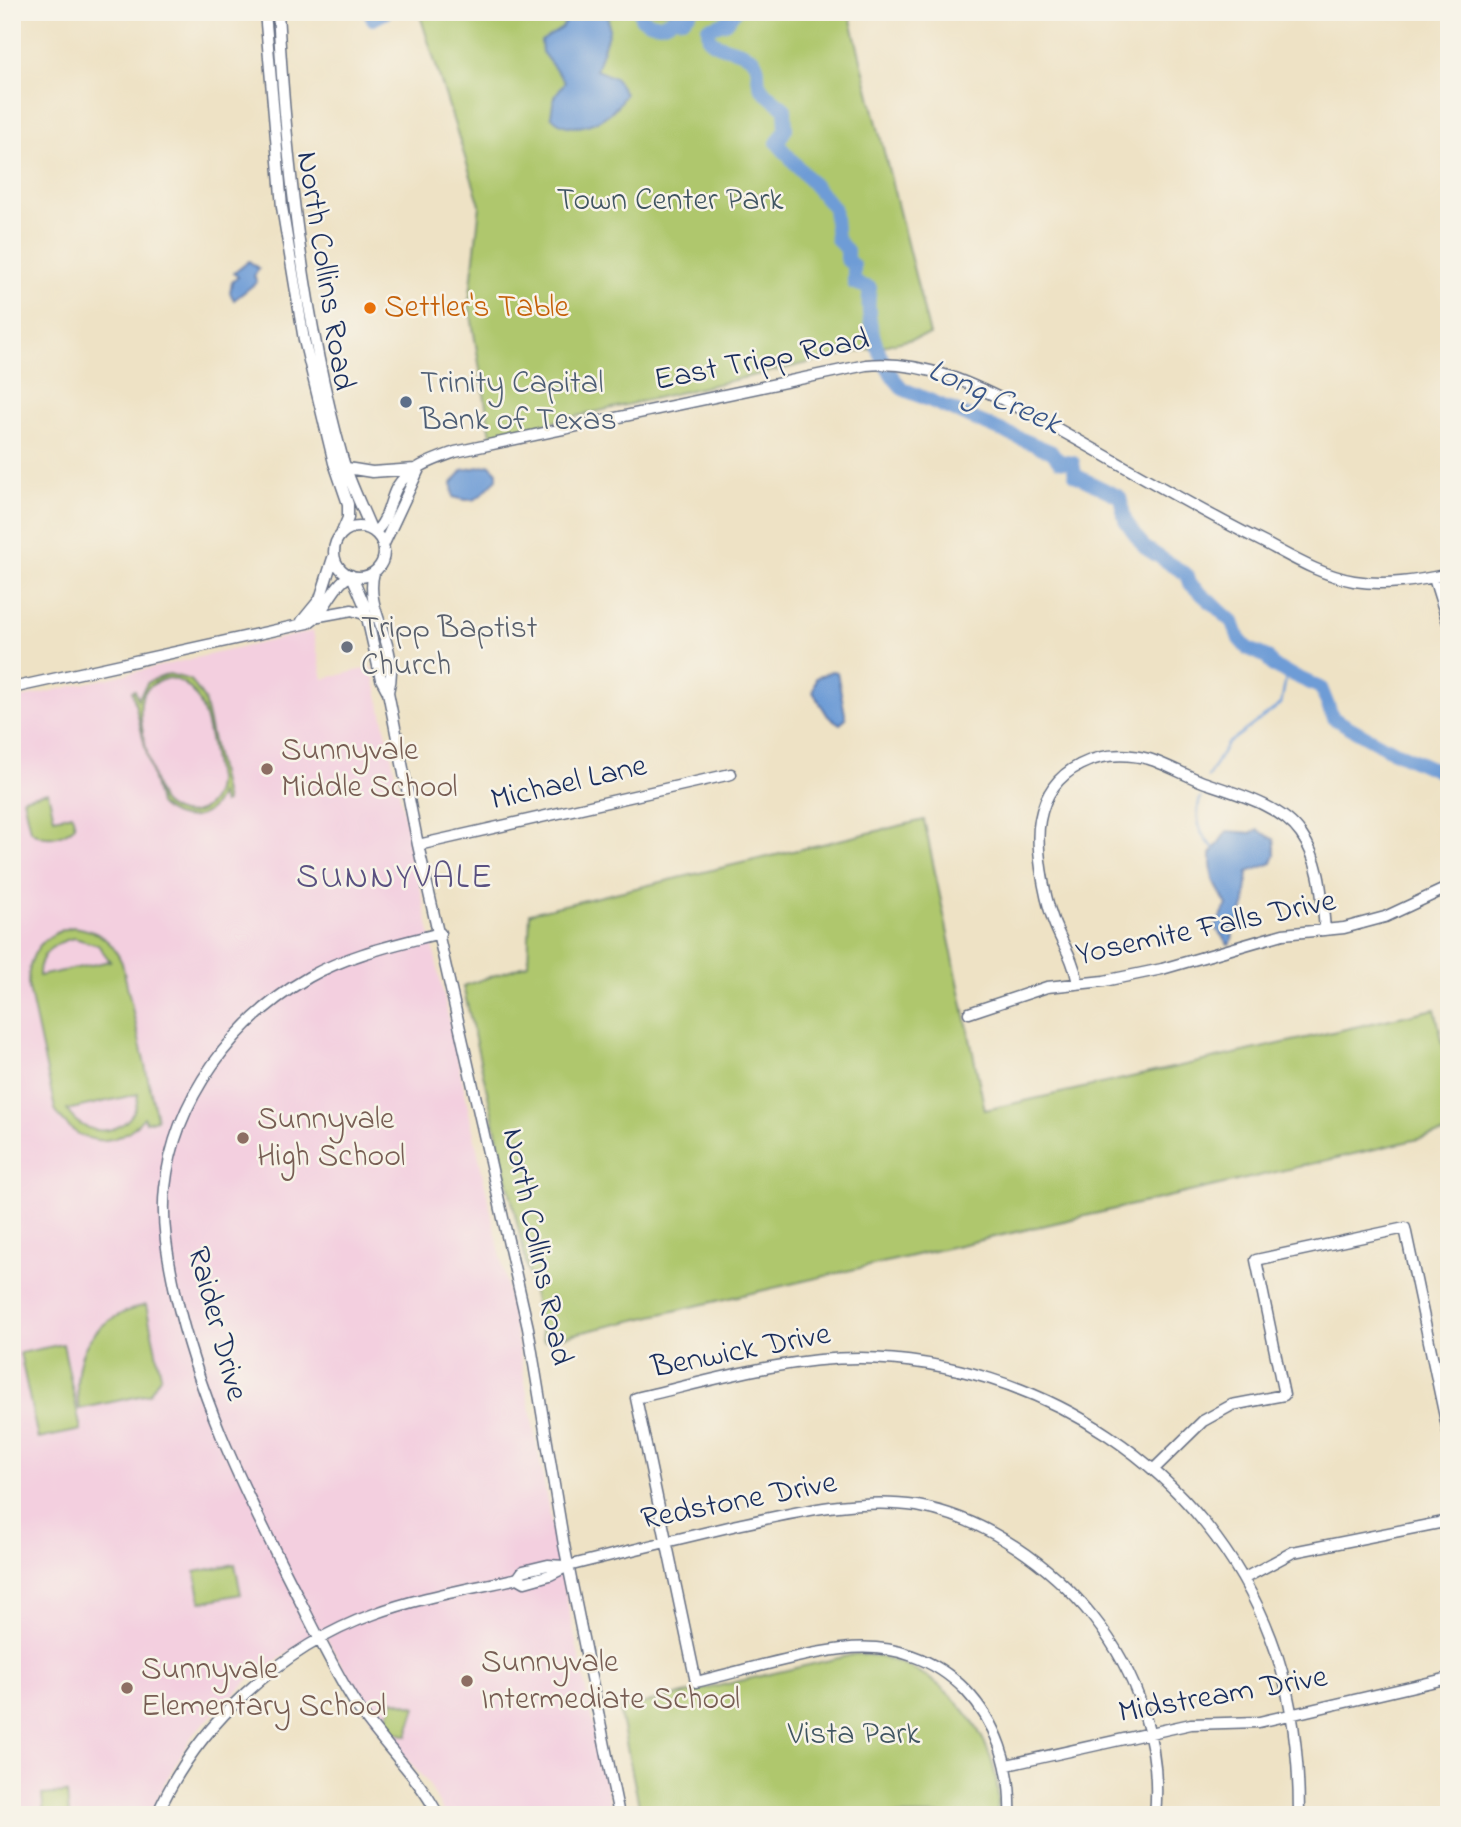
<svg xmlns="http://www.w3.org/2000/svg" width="1461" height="1827" font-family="'Indie Flower',sans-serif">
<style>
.built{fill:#f3cfdf}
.green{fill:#afc76d;stroke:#657b66;stroke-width:2;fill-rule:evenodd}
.water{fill:#6e9cd6;stroke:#44669a;stroke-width:2}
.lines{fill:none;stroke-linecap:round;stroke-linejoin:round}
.stream{stroke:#6e9cd6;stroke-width:2.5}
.river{stroke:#6e9cd6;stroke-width:14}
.minor-casing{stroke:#656e82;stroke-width:13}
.minor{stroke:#fff;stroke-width:10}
.food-dot{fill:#e8710a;stroke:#f7f3e8;stroke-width:2.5}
.service-dot{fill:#5c6f8a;stroke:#f7f3e8;stroke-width:2.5}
.worship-dot{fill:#6b7280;stroke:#f7f3e8;stroke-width:2.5}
.education-dot{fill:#8d6e63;stroke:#f7f3e8;stroke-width:2.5}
.labels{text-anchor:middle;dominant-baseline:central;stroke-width:5;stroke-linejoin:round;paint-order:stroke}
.park-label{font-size:32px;fill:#405562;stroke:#f7f3e8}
.street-label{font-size:32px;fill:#1b2f5e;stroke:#f7f3e8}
.food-label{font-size:32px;fill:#c56008;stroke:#f7f3e8;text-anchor:start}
.service-label{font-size:32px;fill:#4e5e75;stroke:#f7f3e8;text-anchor:start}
.worship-label{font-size:32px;fill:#5b616d;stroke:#f7f3e8;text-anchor:start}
.education-label{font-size:32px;fill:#785e54;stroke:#f7f3e8;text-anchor:start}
.water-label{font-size:33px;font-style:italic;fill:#385588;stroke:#f7f3e8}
.quarter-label{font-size:35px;letter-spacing:2px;fill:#5a5181;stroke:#f7f3e8}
</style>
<rect width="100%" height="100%" fill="#f7f3e8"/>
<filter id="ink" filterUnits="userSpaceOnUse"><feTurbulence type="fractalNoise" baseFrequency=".0143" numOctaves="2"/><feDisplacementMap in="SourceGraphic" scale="14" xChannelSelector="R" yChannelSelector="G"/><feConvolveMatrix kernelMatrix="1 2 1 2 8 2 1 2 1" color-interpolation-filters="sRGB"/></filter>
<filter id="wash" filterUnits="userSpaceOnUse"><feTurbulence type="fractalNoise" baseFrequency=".00686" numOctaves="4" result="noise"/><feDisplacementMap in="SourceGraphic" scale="28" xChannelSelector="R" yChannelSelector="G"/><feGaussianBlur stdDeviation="1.57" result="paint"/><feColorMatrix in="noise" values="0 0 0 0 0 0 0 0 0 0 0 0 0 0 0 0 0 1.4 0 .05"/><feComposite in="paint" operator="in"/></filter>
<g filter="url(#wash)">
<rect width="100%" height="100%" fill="#eee2c5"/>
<path class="built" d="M313,631L323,679L372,667L506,1281L558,1558L613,1815H445L428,1783L373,1722L322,1630L253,1676L194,1733L164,1784L152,1815H12V700Z"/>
<path class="green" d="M419,12H849L930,335L491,436L469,303L480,205Z
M169,674L191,680L204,699L226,802L223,803L220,794C209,823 178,824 159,804L132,691L135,690L138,699L148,682ZM169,678C209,683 210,746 217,779C218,812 185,825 162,802C153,783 134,713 143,695C148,685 158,681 169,678Z
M48,792L54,818L72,814L75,826C62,838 44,842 30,830L23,798Z
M924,820L985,1110L1435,1009L1449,1071V1132L544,1341L463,986L528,964L530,913Z
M73,927C98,930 112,940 122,963L157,1119L146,1122L144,1117C117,1151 76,1147 55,1109L28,984C28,953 42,934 73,927ZM74,938L98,945L110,961L39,976C38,954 55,942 74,938ZM138,1094C137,1135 86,1143 67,1110Z
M146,1305L161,1375L149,1394L79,1409C70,1353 91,1319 146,1305Z
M63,1344L81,1430L38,1439L20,1353Z
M235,1564L241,1594L201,1602L195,1572Z
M856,1654C935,1656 1007,1735 997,1815H641L619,1709Z
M393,1700L416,1707L407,1736L384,1729Z
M67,1793L69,1815H44L42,1795Z"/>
<path class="water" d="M571,12H608L609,31L596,70L615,78L625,93C616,118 571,141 551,116L554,97L565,82L542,52L541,41L562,28Z
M249,261L259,269L254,276L257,282L234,300L230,293L232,282L238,277L234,273Z
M490,465L497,472V479C479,494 481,506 453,497L452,483L463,470Z
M832,671L837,672L846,719L840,724L828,716L813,692L816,678Z
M1258,830L1275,840V855L1272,863L1248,872L1245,903L1237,927L1229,930L1233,936L1231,943L1228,944L1215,927L1227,905L1213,880L1211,864V854L1227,831L1252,833Z"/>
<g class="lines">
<path class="stream" d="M1208,777L1227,744L1281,704L1287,672
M1200,798C1195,817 1198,836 1214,848"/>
<path class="river" d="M369,12L373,19L386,12
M640,12L641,18C655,26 661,26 675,18L683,19L691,12
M735,12L725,23L708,28L709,39C721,51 741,47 753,59C761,67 756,77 760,86C764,94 778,103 785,109L786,129L777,143L834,208L837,239L847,251V260L854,266V283L870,288C864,322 879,364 903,389L1052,452L1059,461L1073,463L1075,475L1120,497L1125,520L1144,547L1186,574L1189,583L1233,622L1239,639L1247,648L1267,657L1273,666L1321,688L1333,718L1385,747L1449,776"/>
</g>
</g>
<g filter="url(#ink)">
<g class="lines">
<defs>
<path id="minor" d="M265,12L282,207L304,340L334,463L348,504V518L342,532
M278,12C286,161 303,316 343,460C350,483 362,507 371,529
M347,468L372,472L415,469
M334 552a25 25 0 1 1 50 0a25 25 0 1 1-50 0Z
M374,532C388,523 389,501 397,487C408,468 436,459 455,452L866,365C923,359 978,386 1027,412C1105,454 1181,501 1261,541C1290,556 1320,575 1354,581C1386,586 1417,581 1449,574
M383,546L419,469
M374,572C363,613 402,644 388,692
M352,576L364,604L381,679L388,692L418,845L528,1328L564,1545L619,1815
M1434,578L1449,626
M319,616L352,610L367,615
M302,621L320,599L333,558
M12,688L308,623C327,611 331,586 351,575
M418,845L731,774
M1078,983C1072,954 1062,945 1053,920C1044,895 1035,845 1040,820C1050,766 1100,747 1149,759C1163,763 1187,776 1203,782C1234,793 1281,805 1301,834C1321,862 1322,897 1325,930
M969,1013L1047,987L1104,981L1162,969L1283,934L1344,928L1385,917L1449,887
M1154,1469L1203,1421L1232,1405L1284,1395L1256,1260L1405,1228L1449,1436
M518,1578L523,1571L548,1565L565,1566
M1243,1579L1293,1552L1449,1521
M1007,1765L1191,1724L1259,1722L1449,1678
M157,1815C196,1725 282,1647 374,1614C420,1597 470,1589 518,1578L525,1582L550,1575L568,1566C623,1552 678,1539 733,1526C792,1513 857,1497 917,1506C986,1518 1051,1565 1093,1617C1137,1672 1162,1744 1155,1815
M438,1815C416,1771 375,1738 350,1695C326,1655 307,1614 286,1573C240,1482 197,1392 175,1291C168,1258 161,1222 165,1188C174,1099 234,1020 309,977C350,954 395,945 440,933
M1010,1815C1014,1717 944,1636 842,1649C793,1655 743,1671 696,1682L636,1398C709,1381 784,1358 860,1358C1038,1360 1207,1469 1271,1638C1293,1695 1299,1755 1299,1815"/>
</defs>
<use href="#minor" class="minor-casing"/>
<use href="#minor" class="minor"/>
</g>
</g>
<circle class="food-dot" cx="370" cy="308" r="7"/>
<circle class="service-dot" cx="406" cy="402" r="7"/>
<circle class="worship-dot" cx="347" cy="647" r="7"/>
<g class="education-dot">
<circle cx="267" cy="769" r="7"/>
<circle cx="243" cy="1138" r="7"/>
<circle cx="467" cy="1681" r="7"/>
<circle cx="127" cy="1688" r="7"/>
</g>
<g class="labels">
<g class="park-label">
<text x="670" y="201">Town Center Park</text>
<text x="854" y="1735">Vista Park</text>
</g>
<g class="street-label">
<text transform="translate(324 271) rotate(81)">North Collins Road</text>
<text transform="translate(762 361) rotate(-11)">East Tripp Road</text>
<text transform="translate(569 784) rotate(-13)">Michael Lane</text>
<text transform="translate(1206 929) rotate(-12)">Yosemite Falls Drive</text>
<text transform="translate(536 1247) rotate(78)">North Collins Road</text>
<text transform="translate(216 1324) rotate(75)">Raider Drive</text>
<text transform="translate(741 1352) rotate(-11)">Benwick Drive</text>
<text transform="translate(739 1502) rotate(-11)">Redstone Drive</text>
<text transform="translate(1223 1696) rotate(-10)">Midstream Drive</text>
</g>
<g class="food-label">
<text x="384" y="308">Settler's Table</text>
</g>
<g class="service-label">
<text x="420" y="384">Trinity Capital<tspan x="420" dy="37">Bank of Texas</tspan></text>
</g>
<g class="worship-label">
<text x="361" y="629">Tripp Baptist<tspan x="361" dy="37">Church</tspan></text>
</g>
<g class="education-label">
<text x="281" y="751">Sunnyvale<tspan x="281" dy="37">Middle School</tspan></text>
<text x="257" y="1120">Sunnyvale<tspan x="257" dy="37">High School</tspan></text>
<text x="481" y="1663">Sunnyvale<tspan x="481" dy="37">Intermediate School</tspan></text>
<text x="141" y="1670">Sunnyvale<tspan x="141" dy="37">Elementary School</tspan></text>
</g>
<g class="water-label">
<text transform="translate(994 398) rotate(24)">Long Creek</text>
</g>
<g class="quarter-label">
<text x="395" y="878">SUNNYVALE</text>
</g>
</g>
<rect width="1461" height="1827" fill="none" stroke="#f7f3e8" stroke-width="42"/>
</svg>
